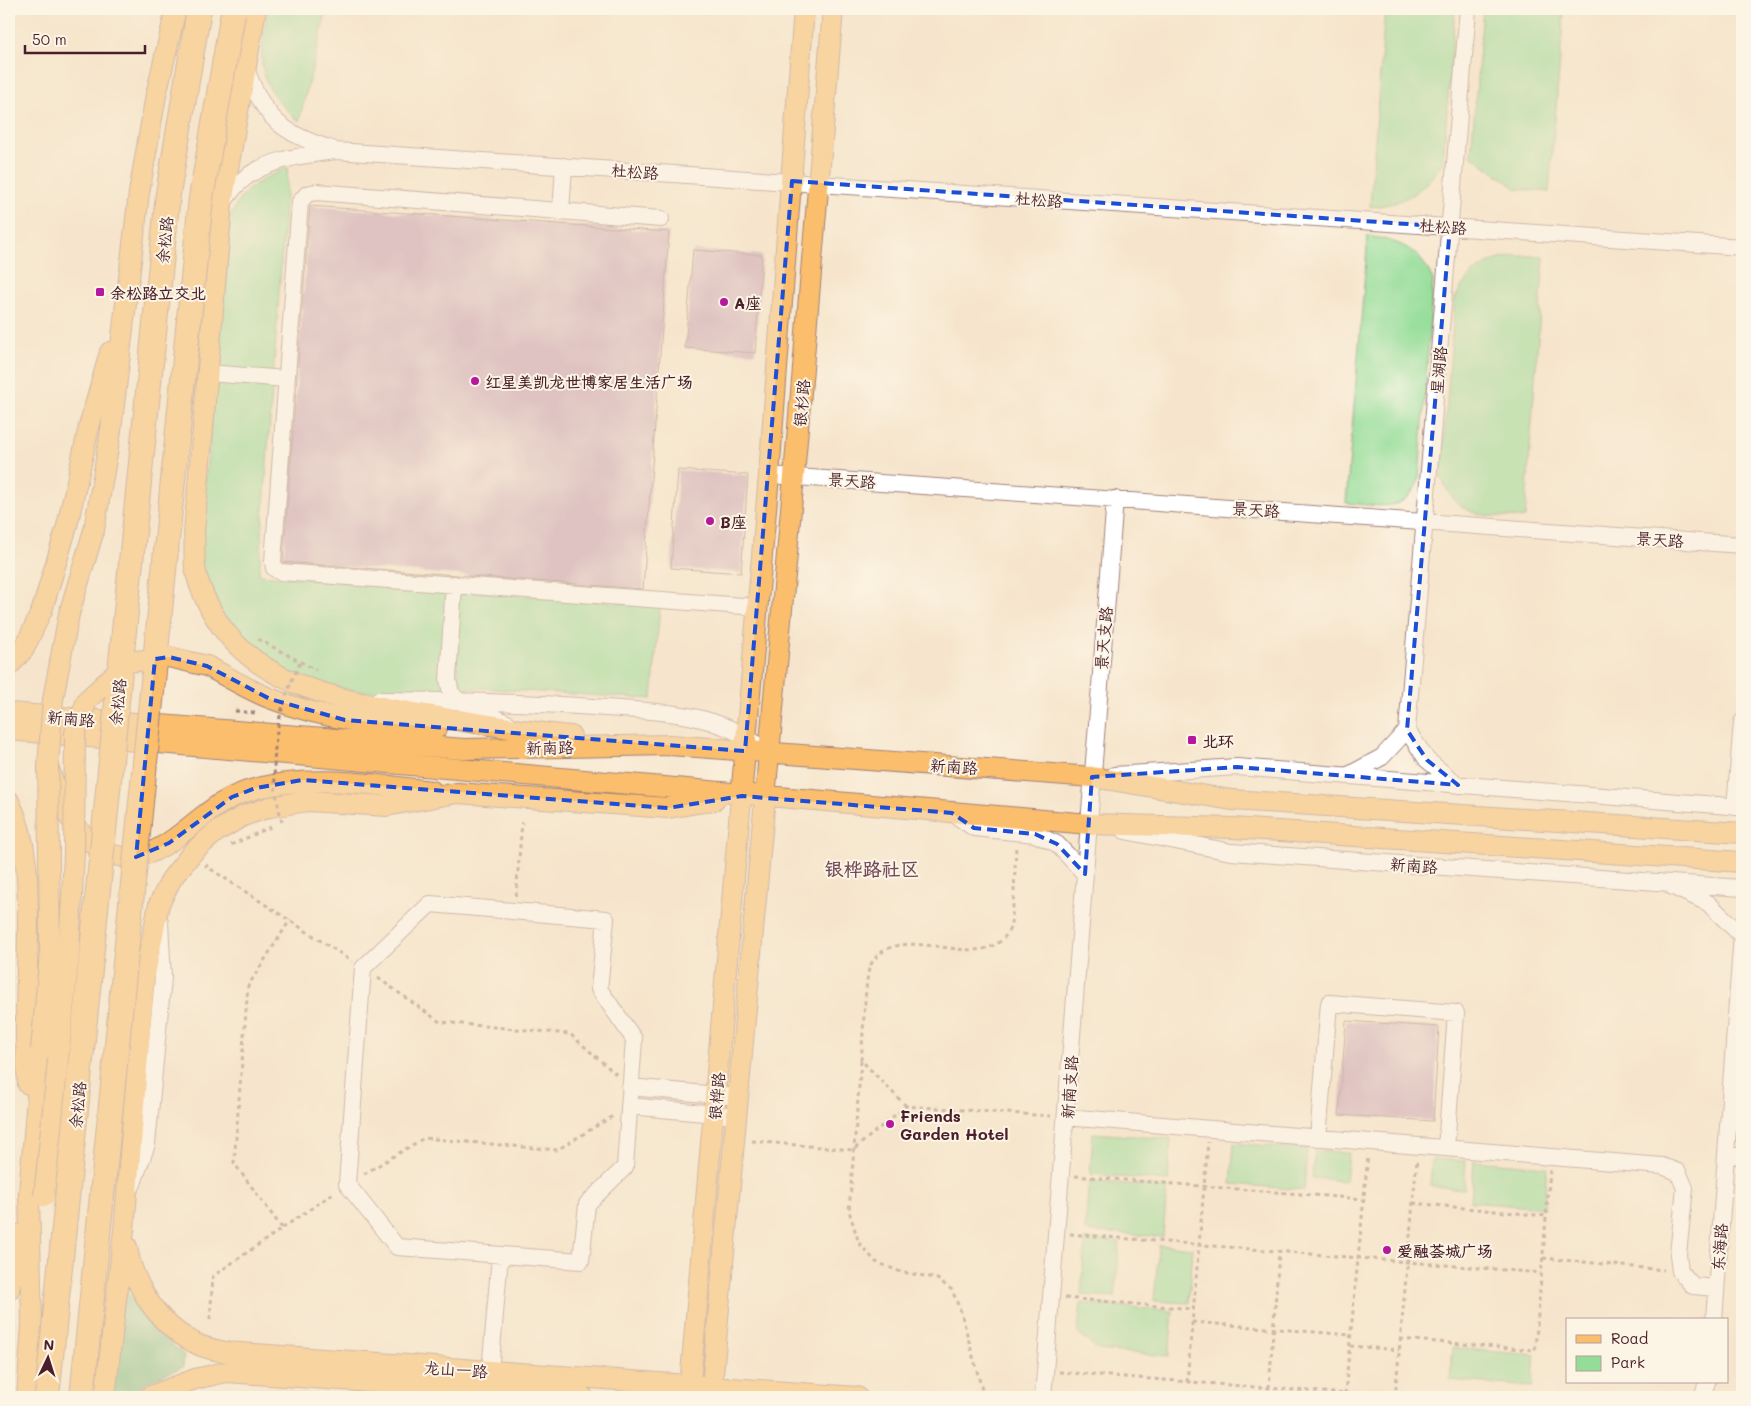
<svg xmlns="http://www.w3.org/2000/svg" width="1751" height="1406" font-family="Mali,'LXGW WenKai TC',sans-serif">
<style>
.green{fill:#93dd98;stroke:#6e7e62}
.forest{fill:#76bc80;stroke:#606e56}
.building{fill:#c299b5}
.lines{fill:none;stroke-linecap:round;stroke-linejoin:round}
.minor-casing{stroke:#a0827c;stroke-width:18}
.major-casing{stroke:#a0827c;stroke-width:22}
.path{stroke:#a0827c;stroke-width:3;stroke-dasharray:4 4;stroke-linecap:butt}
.minor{stroke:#fff;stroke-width:16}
.major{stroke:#fabe6d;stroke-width:20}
.major-bridge-casing{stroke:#a0827c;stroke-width:22;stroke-linecap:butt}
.highway-bridge-casing{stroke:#a0827c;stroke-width:26;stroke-linecap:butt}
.path-bridge{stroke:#a0827c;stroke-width:3;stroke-dasharray:4 4;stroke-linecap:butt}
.major-bridge{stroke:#fabe6d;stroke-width:20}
.highway-bridge{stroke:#fabe6d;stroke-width:24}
.marked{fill:none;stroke:#1d4ed8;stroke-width:4;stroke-dasharray:10 6;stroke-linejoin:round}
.poi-dot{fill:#b5179e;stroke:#fcf5e5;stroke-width:2}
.labels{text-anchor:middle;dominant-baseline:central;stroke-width:4;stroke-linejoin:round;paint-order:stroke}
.street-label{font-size:16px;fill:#4a1f2b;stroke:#fcf5e5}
.poi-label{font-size:16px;font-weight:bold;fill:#4a1f2b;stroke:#fcf5e5;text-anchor:start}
.quarter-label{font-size:19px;font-weight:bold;fill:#744a5b;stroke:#fcf5e5}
</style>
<rect width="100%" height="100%" fill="#fcf5e5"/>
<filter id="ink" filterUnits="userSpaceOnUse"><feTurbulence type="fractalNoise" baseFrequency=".02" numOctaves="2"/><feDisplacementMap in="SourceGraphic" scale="10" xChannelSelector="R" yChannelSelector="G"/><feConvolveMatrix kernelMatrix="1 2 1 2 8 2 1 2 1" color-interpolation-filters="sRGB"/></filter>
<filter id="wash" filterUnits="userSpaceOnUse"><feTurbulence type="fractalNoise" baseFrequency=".0096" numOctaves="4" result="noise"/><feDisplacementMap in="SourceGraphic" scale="20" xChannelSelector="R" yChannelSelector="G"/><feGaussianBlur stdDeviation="1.12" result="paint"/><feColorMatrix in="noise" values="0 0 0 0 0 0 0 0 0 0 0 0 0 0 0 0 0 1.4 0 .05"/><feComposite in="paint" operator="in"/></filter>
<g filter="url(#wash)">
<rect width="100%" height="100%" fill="#f6e5cc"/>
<path class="green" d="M268,9H327L299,121C255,84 258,62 268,9Z
M1385,9H1455L1443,161C1425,191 1405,204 1370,207Z
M1483,9H1564L1549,192L1517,189L1471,155Z
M288,167L259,575L660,606L652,699L477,688L420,695L347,690L308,681L274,665L247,643L225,618L201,567L200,535L231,217C241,187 261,181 288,167Z
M1368,236C1401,242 1419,248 1433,280L1419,480C1404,515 1378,505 1346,503Z
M1512,256H1544L1525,518C1483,515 1460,521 1441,477L1455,299C1468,272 1484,262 1512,256Z
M1093,1133L1171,1139L1168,1181L1090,1174Z
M1234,1143L1307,1149L1304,1190L1231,1184Z
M1315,1151L1349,1153L1346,1181L1312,1178Z
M1432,1159L1466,1161L1464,1189L1430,1186Z
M1474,1161L1547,1167L1544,1208L1471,1202Z
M1089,1181L1167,1187L1163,1237L1085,1231Z
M1085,1239L1120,1242L1115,1297L1081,1295Z
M1159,1245L1193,1248L1189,1303L1154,1301Z
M1081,1303L1173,1311L1169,1356L1098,1350L1078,1333Z
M1453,1348L1535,1355L1532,1387L1450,1380Z"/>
<path class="forest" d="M131,1294L156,1331L184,1355L183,1367L149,1381L124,1397H117L112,1394L122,1299Z"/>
<g id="blocks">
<path class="building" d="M310,206L669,232L643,589L283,562Z
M693,250L762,255L755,353L685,348Z
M678,470L748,475L741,573L671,568Z
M1346,1021L1439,1027L1433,1121L1339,1115Z"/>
</g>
</g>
<g filter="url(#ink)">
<use href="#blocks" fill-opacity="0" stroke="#a0827c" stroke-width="1"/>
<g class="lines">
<defs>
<path id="minor" d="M247,71C264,119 283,134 332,149
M222,203C228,197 233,188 240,182C265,159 305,155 336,151L1742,247
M561,212L564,166
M661,219L316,192L307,194L300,202L273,561L274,568L280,572L757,607
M208,373L286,379
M769,475L1742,545
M454,584L448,680L451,693L459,701L509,724
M378,700C454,701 530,702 606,708C658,712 710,711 755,743
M1407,730L1468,9
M1407,730L1427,760L1458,785
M1114,775L1237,767L1742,807
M1347,776L1382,757L1407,730
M1735,807L1742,722
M952,813L974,828L1035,834L1057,844L1085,874
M1125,831L1231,852L1742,888
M1671,886L1708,903L1742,936
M430,904L606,919L599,989L634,1039L625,1167L587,1204L581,1261L397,1247L347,1184L363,968Z
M630,1087L738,1097
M629,1106L736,1116
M1066,1117L1662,1166L1678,1172L1685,1188L1678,1254L1680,1271L1693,1286L1716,1288
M1318,1138L1329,1003L1456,1013L1446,1148
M1726,1155L1742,1156
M132,1186L147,1144L163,978L160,922
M1714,1320L1742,933
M490,1372L500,1256
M1043,1397L1115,499
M1702,1397L1707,1382"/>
<path id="major" d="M256,9L222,203L194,533C195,544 194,556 195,567C197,582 204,597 211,610C252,687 342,700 420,714C471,722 520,731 571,736
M111,430L139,193L156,95L176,9
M9,666L24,649L42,610L67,526L89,427L110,352
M207,666C228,677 250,691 272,699C325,720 381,725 437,728
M9,713L464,749L670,745L1092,777L1232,800L1742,833
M9,730L1089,824L1233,828L1742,862
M50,772C60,803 72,831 101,849C142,874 176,836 207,813C221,802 240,792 258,788C315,774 374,785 432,791
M9,801C29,841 28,888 28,932C27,983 24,1033 28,1084
M127,1247C133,1285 158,1324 193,1342C203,1348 215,1350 226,1352L857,1397
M9,1290L21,1234
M27,1397L32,1325L29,1193L41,1050
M105,1397L124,1230L144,979L159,904L172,878L193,852L216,832L243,816L270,807L308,801L386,806L457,793L668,808L715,800
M148,1397L195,1379L226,1372L583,1397
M689,1397L769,475L804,9
M711,1397L794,476L833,9"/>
</defs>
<use href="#minor" class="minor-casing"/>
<use href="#major" class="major-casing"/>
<path class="path" d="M258,639L316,670
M235,711L256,713
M231,845L271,827
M208,865L206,866L352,961
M516,896L522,822
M378,978L440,1022L570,1034L617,1075
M861,1061L849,1211L859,1243L876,1262L901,1272L936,1278L952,1290L961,1312L984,1397
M906,1106L861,1060C863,1043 865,976 870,966C898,913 984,980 1009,930C1014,921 1015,862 1016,847
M752,1141L853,1150L906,1106L1051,1116
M364,1174L424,1138L557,1150L613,1116
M1075,1176L1363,1199
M1413,1203L1546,1216
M282,1228L234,1163L248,986L290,920
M1070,1234L1541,1273
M1543,1258L1664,1270
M1065,1298L1193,1309
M210,1319L213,1276L335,1192
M1192,1322L1351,1335
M1400,1339L1535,1350L1550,1170
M1350,1346L1399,1350
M1059,1372L1387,1397
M1187,1382L1208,1142
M1269,1388L1279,1252
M1345,1394L1368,1155
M1395,1397L1417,1159"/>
<use href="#minor" class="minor"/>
<use href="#major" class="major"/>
<defs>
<path id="major-bridge" d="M41,1050L50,952L48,766L53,699L69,614L94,530L111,430
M44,1196L69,954L74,854L75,733L87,700L128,662L169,657L207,666"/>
<path id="highway-bridge" d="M47,1397L168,194L199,9
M82,1397L201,198L233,13"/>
</defs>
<use href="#major-bridge" class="major-bridge-casing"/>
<use href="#highway-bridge" class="highway-bridge-casing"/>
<path class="path-bridge" d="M282,822C267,766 274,715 300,663"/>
<use href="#major-bridge" class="major-bridge"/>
<use href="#highway-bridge" class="highway-bridge"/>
</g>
</g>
<path d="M0 0H1751V1406H0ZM792,181L1450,227L1407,730L1427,760L1458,785L1237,767L1092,777L1085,874L1057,844L1035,834L974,828L952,813L742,796L668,808L302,780L256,788L232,797L169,843L136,857L155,659L169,657L207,666L270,699L345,720L745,751Z" fill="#f6e5cc" fill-opacity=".55" fill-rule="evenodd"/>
<path class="marked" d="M792,181L1450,227L1407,730L1427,760L1458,785L1237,767L1092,777L1085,874L1057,844L1035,834L974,828L952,813L742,796L668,808L302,780L256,788L232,797L169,843L136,857L155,659L169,657L207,666L270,699L345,720L745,751Z"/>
<g class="poi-dot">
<rect x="95" y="287" width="10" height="10" rx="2.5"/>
<circle cx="724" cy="302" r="5"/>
<circle cx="475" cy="381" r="5"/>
<circle cx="710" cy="521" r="5"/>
<rect x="1187" y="735" width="10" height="10" rx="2.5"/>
<circle cx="890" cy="1124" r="5"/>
<circle cx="1387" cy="1250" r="5"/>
</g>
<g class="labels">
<g class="street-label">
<text transform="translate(635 171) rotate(4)">杜松路</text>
<text transform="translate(1039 199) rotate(4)">杜松路</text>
<text transform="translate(1443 226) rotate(4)">杜松路</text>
<text transform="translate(164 240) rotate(-84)">余松路</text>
<text transform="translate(1438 370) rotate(-85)">星湖路</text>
<text transform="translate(801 403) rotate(-85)">银杉路</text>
<text transform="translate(852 480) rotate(4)">景天路</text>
<text transform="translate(1256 509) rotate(4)">景天路</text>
<text transform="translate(1660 539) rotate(4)">景天路</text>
<text transform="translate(1103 638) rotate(-85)">景天支路</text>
<text transform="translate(117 702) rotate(-84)">余松路</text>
<text transform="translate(71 718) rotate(5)">新南路</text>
<text transform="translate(550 747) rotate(-1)">新南路</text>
<text transform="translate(954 766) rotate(4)">新南路</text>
<text transform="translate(1414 865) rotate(4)">新南路</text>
<text transform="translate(1069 1087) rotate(-86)">新南支路</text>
<text transform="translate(716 1096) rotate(-85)">银桦路</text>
<text transform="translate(77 1105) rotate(-84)">余松路</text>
<text transform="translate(1719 1247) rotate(-86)">东海路</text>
<text transform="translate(456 1369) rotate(4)">龙山一路</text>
</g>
<g class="poi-label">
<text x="110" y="292">余松路立交北</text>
<text x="734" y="302">A座</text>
<text x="485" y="381">红星美凯龙世博家居生活广场</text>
<text x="720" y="521">B座</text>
<text x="1202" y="740">北环</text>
<text x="900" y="1115">Friends<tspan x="900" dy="18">Garden Hotel</tspan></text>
<text x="1397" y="1250">爱融荟城广场</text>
</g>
<g class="quarter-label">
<text x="872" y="868">银桦路社区</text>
</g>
</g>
<rect width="1751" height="1406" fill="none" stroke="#fcf5e5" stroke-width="30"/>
<rect x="1566" y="1318" width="162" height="65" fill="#fcf5e5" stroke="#b59f9b"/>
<rect x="1576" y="1335" width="25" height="8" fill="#fabe6d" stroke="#b59f9b"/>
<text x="1611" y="1344" font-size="15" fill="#4a1f2b">Road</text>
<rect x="1576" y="1356" width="25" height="15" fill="#93dd98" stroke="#b59f9b"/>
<text x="1611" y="1368" font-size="15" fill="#4a1f2b">Park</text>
<g transform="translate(48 1358) rotate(4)" stroke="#fcf5e5" stroke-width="4" paint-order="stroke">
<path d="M0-4L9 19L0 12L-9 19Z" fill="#4a1f2b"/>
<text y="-8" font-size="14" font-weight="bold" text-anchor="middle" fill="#4a1f2b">N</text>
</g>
<path d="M25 45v8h120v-8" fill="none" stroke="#4a1f2b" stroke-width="2.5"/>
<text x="32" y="45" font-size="15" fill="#4a1f2b" stroke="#fcf5e5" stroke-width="4" paint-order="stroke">50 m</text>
</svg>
